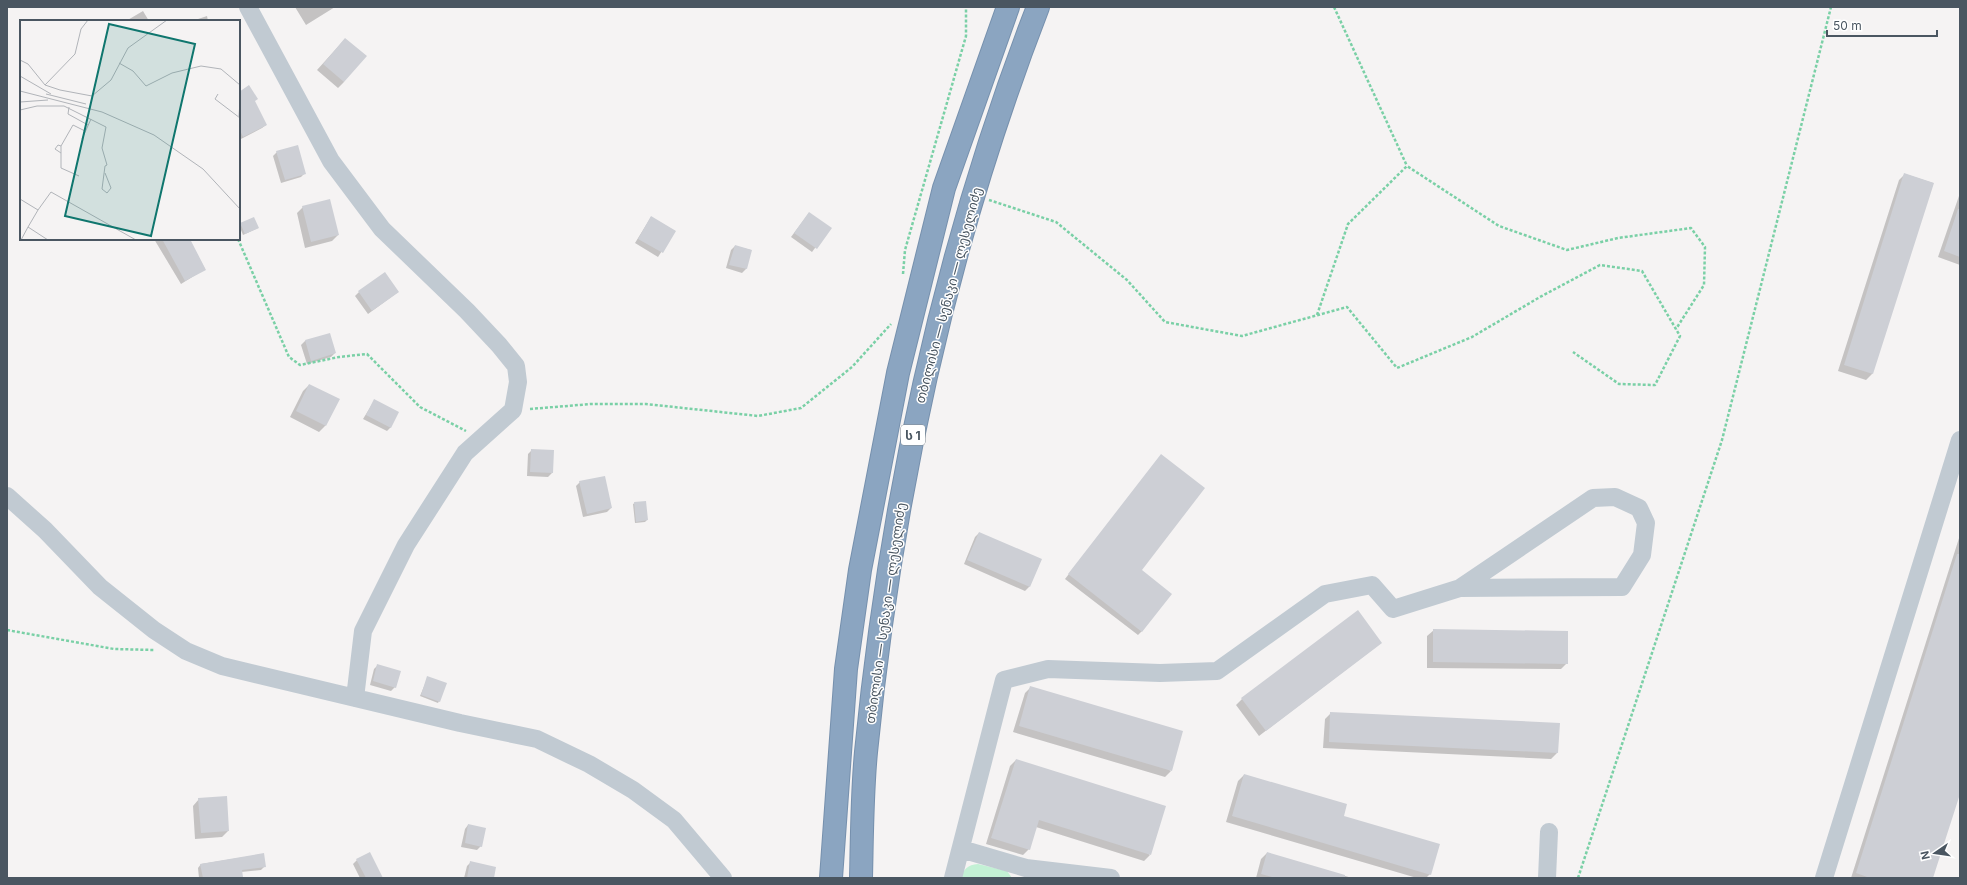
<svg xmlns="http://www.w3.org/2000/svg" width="1967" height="885" font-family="Inter,'Noto Sans Georgian',sans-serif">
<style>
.green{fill:#c3f1d5}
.shadow{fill:#0003}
.building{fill:#cdcfd5}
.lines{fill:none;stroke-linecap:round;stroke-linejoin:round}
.highway-casing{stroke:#7690ad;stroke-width:24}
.path{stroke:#7ad0a6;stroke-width:2.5;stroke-dasharray:3 2;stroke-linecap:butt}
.minor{stroke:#c1cad2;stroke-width:18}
.highway{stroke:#8ba5c1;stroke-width:22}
.labels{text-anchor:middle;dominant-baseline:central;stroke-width:3;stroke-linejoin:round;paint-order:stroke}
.shield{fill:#fff;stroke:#808990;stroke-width:1}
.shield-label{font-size:12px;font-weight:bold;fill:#4a5661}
.street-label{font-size:13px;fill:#4a5661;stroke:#fff}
.inset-road{fill:none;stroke:#b1b4b9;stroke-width:1}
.view{fill:#0f766e;fill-opacity:0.15;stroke:#0f766e;stroke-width:2}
.inset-edge{fill:none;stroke:#4a5661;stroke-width:2}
</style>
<rect width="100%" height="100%" fill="#f5f3f3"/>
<path class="green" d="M978,864L1007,871L1012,878H959C965,869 967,865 978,864Z"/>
<path class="shadow" d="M295,7H335L306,25Z
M143,11L149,21H126Z
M207,16L208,21H192Z
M345,39L344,82L338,88L317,70Z
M239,93L254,102L266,125L262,128L239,140Z
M277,152L305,173L301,177L281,183L273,156Z
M1905,174L1933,183L1872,374L1866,380L1838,371L1899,180Z
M1960,193V265L1938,257Z
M303,207L338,235L332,241L305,248L297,213Z
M809,213L830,228L812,252L791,237Z
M651,217L675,231L658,257L635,243Z
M241,224L258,228L243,235L239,225Z
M154,239H189L205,269L181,284Z
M735,246L751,250L746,269L742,273L726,268L731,250Z
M359,292H398L368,314L355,296Z
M329,334L335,353L331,357L307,364L301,345L305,341Z
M309,385L338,400L325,426L319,432L290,417L303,391Z
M374,401L391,427L387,431L363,419Z
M532,450L552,473L548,477L527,476L528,454Z
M1158,459L1140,571L1142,631L1138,635L1065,579Z
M580,482L611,508L607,512L583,517L576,486Z
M635,503L647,520L645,522L635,523L633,504Z
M979,533L1041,560L1029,587L1025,591L964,564L975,537Z
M1960,535V790L1932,878H1851Z
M1434,630L1567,663L1561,669L1427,668V636Z
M1381,643L1259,736L1236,705L1242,699Z
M378,665L395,687L391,691L370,685L374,669Z
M428,677L439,701L438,703L420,696Z
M1031,687L1171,771L1165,777L1013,732L1025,693Z
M1331,713L1558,724L1557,753L1551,759L1323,748L1325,719Z
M1016,760L1150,855L1144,861L1036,827L1029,849L1023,855L986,844L1010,766Z
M1244,775L1342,816L1430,874L1426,878H1417L1226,822L1238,781Z
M199,799L228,831L222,837L195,839L193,806Z
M468,825L481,846L477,850L461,847L465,829Z
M1267,853L1352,878H1256L1261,859Z
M263,854L265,866L261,870L241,872V878H199L198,868L201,864Z
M357,860L382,878H360L353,864Z
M471,862L493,878H464L467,866Z"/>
<path class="building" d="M345,38L367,56L344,82L323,64Z
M249,85L258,99L255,101L267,125L243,137L239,128V92Z
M298,145L306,174L285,180L276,151Z
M1904,173L1934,183L1873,374L1844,365Z
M330,199L339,235L311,242L302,206Z
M1958,209H1960V257L1944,251Z
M809,212L832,228L817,249L794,233Z
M651,216L676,231L663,253L638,239Z
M254,217L259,228L245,234L240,223Z
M162,239H190L206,270L185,281Z
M735,245L752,250L747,269L729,265Z
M385,272L399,292L372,311L358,291Z
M330,333L336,353L311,361L305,340Z
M309,384L340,399L326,426L296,411Z
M374,399L399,412L391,428L366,415Z
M531,449L554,450L553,473L530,472Z
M1161,454L1205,488L1142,570L1172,594L1142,632L1068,574Z
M605,476L612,508L587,514L579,481Z
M646,501L648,520L636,522L634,502Z
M979,532L1042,559L1030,587L967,560Z
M1957,554H1960V794L1933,878H1870L1856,873Z
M1358,610L1382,643L1266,731L1241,698Z
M1433,629L1568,631V664L1433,662Z
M377,664L401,671L396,688L373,681Z
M427,676L447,683L440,702L421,695Z
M1030,686L1183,731L1172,771L1019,726Z
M1330,712L1560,723L1558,753L1329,742Z
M1016,759L1166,806L1151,855L1039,820L1030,850L991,838Z
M1244,774L1347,804L1344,816L1440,844L1431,875L1232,816Z
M227,796L229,831L201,833L198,798Z
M468,824L486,828L482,847L465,843Z
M370,852L383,878H366L356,859Z
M1267,852L1345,875V878H1276L1261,874Z
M264,853L266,867L242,870L243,877L203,878L200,864Z
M470,861L496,867L494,878H467Z"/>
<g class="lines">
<defs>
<path id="highway" d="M831,878L846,669L860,570L898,373L944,188L1008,7
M861,878C862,836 862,794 866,752C891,497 945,247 1038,7"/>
</defs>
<use href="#highway" class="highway-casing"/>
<path class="path" d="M1334,7L1407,166
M989,200L1056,222L1127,280L1165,322L1242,336L1347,307L1397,368L1472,337L1540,297L1600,265L1642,271L1680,336L1655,385L1619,384L1573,352
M238,239L289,357L300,365L339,357L367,354L420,407L466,431
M903,274L905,250L966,36V7
M1317,315L1348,224L1407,166L1499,226L1567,250L1618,238L1691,228L1705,247L1704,285L1676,329
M530,409L591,404H646L758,416L801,408L852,367L891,324
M7,630L114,649L154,650
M1578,878L1722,440L1831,7"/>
<path class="minor" d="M248,7L331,161L382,229L467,311L499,345L516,366L518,382L513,410L465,453L406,545L363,631L355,698
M7,496L45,530L100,587L154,630L186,651L222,666L460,723L537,739L589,764L633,790L674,820L723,878
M961,849L1026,868L1111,878
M953,878L1004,680L1048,669L1160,673L1217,671L1325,594L1372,585L1393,609L1460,588L1593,498L1615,497L1639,508L1646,523L1642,555L1622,587L1460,588
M1547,878L1549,832
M1824,878L1960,440"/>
<use href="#highway" class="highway"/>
</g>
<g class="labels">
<rect class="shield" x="901" y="425" width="24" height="20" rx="3"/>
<g class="shield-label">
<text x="913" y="435">ს 1</text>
</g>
<g class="street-label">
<text transform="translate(948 295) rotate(-75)">თბილისი — სენაკი — ლესელიძე</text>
<text transform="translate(885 613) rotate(-82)">თბილისი — სენაკი — ლესელიძე</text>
</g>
</g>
<g transform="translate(20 20)">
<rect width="220" height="220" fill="#f5f3f3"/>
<path class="inset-road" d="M0,40L8,44L25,65L40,70L72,76L91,60L108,28L147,0M99,43L113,51L126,66L152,53L181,46L201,49L220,65M0,56L31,74M25,65L55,34L61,9L68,0M0,71L82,92L134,115L183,149L220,189M26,74L66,84M198,74L195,79L220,98M0,82L28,80M49,87L48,94L68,105M0,90L17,86H44L86,107L82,128L87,145L85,146L82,169L87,173L91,168L85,153M219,96L220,82M62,119L71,99M41,133L35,129L38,125L41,126M59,156L41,148V126L53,105L65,111M0,179L18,190L31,172L116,220M18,190L8,207L28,220M1,220L8,207"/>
<path class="view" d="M89,4L175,24L131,216L45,196Z"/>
<rect width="220" height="220" class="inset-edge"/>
</g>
<rect width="1967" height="885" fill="none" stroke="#4a5661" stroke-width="16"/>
<g transform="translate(1935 853) rotate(257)" stroke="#ffffff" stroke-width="3" paint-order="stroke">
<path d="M0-3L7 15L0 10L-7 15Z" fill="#4a5661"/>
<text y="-6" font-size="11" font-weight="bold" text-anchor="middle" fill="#4a5661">N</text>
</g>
<path d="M1827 30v6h110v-6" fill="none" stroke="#4a5661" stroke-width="2"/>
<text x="1833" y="30" font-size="12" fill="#4a5661" stroke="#ffffff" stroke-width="3" paint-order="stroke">50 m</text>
</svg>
